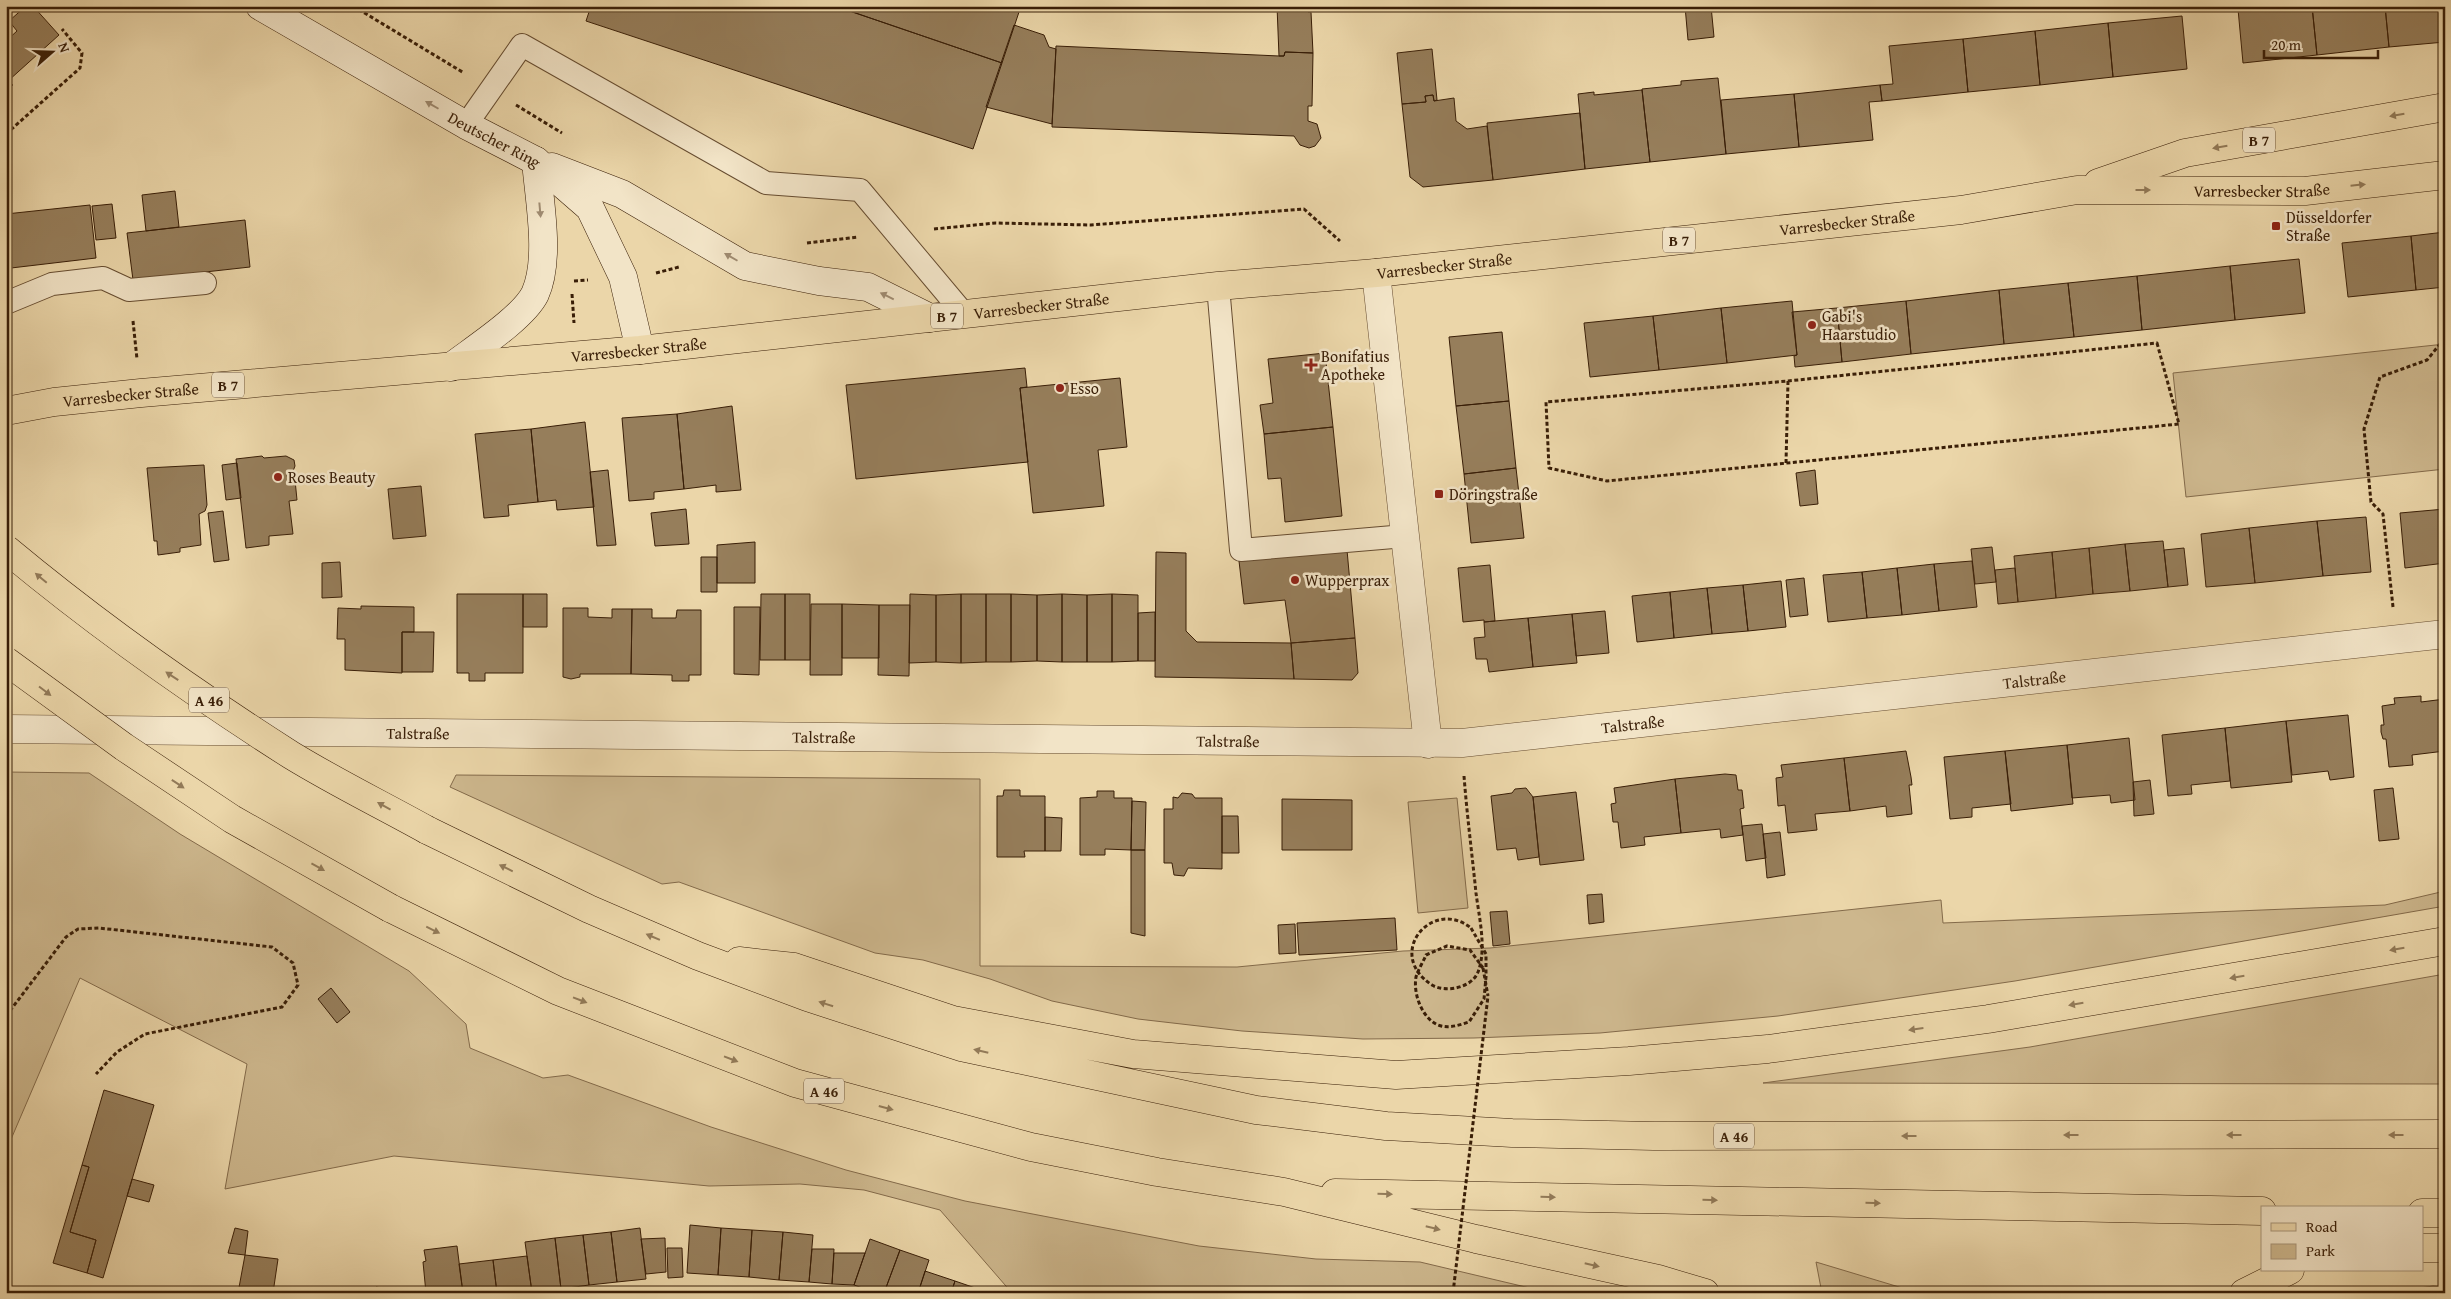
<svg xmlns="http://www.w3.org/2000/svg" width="2451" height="1299" font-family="'Gentium Book Plus',serif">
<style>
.green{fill:#cdb78d;stroke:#836a4a}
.building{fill:#967e5b;stroke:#391e07}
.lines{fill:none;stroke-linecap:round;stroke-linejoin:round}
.lane-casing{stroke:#664c30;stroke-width:24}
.street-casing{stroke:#664c30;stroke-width:29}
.secondary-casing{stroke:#391e07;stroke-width:29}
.primary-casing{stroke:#391e07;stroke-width:29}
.highway-casing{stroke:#391e07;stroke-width:29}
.path{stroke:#391e07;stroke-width:3;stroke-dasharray:4 2.5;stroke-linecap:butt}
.lane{stroke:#f2e4c7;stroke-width:22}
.street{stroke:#f2e4c7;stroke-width:28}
.secondary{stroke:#f2e4c7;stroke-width:28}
.primary{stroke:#ebd6a9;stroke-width:28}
.highway{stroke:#ebd6a9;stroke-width:28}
.highway-bridge-casing{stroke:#391e07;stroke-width:29;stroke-linecap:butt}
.path-bridge{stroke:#391e07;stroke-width:3;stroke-dasharray:4 2.5;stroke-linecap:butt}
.highway-bridge{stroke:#ebd6a9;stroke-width:28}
.oneway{fill:#9f8b71}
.oneway2{fill:#927a58}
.poi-dot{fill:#8f2418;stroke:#f2e4c7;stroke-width:2}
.labels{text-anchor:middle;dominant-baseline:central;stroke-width:5;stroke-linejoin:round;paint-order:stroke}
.shield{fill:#f2e4c7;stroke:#705941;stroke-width:1}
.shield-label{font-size:15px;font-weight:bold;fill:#391e07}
.street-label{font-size:16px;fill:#391e07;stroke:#f2e4c7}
.poi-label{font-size:16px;fill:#391e07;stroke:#f2e4c7;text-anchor:start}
</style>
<rect width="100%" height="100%" fill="#ebd6a9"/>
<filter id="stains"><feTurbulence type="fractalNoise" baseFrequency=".004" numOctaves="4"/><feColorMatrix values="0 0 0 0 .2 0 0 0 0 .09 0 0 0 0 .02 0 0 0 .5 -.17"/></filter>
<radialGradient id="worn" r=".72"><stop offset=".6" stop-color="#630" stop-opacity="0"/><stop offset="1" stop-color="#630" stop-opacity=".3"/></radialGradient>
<path class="green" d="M2445,344V469L2186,497L2173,373Z
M6,772L89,773L180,834L409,971L466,1024L470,1048L543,1078L568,1075L711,1127L846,1170L965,1201L1199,1246L1316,1259L1420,1262L1551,1293H1012L940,1210L864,1190L800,1184L709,1186L394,1156L225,1189L247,1064L80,978L6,1151Z
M456,775L980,779V966L1237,967L1403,951L1490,948L1941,900L1943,923L2385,905L2445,891V906L2015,981L1778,1016L1600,1033L1474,1038L1363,1039L1242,1031L1138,1019L1052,1001L990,979L923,960L875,953L679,882L662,884L450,787Z
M1457,798L1468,908L1418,913L1408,802Z
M2445,974V1084L1763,1083L2030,1047Z
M1816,1262L1919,1293H1829L1821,1288Z
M2433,1286L2445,1287V1293H2386Z"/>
<path class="building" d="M26,6H33L59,35L8,81L6,78V41L17,31L9,21Z
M501,6H516L514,11Z
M591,6H835L1002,63L973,149L586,21Z
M835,6H1021L1002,63Z
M1277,6H1307L1308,12H1311L1313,53L1285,52L1284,56H1279Z
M1685,6H1711L1714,37L1688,40Z
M2269,6H2312L2317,55L2243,63L2238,9Z
M2312,6H2385L2389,47L2317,55Z
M2385,6H2445V42L2389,47Z
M2182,16L2187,69L2113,77L2108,23Z
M2108,23L2113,77L2040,85L2035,31Z
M1014,25L1044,35L1049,47L1056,49L1052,124L986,107Z
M2035,31L2040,85L1968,92L1963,39Z
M1963,39L1968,92L1882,101L1880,85L1893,84L1889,46Z
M1056,46L1279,56H1284L1285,52L1313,53L1312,106H1308V121L1317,124L1321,138L1315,146L1309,148L1300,145L1294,136L1052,127Z
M1432,49L1437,100L1434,101L1433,95L1425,96L1426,102L1402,104L1397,53Z
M6,78L13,85L6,91Z
M1718,78L1726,154L1650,162L1642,89L1681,85V81Z
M1880,85L1882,101L1869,102L1873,140L1799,147L1794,94Z
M1642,90L1650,162L1585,169L1578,94L1594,92V95Z
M1794,94L1799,147L1726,154L1721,100Z
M1433,95L1434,101L1454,98L1456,121L1467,129L1487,126L1493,180L1423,187L1410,177L1402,104L1426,102L1425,96Z
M1580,113L1585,169L1493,180L1487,123Z
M175,191L179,227L146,231L142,195Z
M112,204L116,238L96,240L92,206Z
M90,205L96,258L11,268L6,214Z
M245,220L250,267L133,280L127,233Z
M2445,232V287L2416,290L2411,236Z
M2411,236L2416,290L2348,297L2342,243Z
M2299,259L2305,313L2235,320L2230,266Z
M2230,266L2235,320L2142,330L2137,276Z
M2137,276L2142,330L2074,337L2068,283Z
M2068,283L2074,337L2004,344L1999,290Z
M1999,290L2004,344L1911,354L1906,301Z
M1792,301L1797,355L1727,363L1721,308Z
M1906,301L1911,354L1842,362L1837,308Z
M1721,308L1727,363L1659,370L1653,316Z
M1837,308L1842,362L1795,367L1794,356L1797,355L1792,312Z
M1653,316L1659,370L1590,377L1584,323Z
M1502,332L1509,401L1456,406L1449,337Z
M1325,353L1333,427L1264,434L1260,405L1273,403L1268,359Z
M1025,368L1027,387L1020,388L1028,462L856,479L846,385Z
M1120,378L1127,447L1098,450L1104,506L1033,513L1020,388Z
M1509,401L1516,468L1464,474L1456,406Z
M732,406L741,490L716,492V485L684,489L677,414Z
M677,414L684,489L654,492V499L629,501L622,418Z
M585,422L594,507L557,510L556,500L538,502L531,429Z
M1333,427L1342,516L1285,522L1281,478L1268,479L1264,434Z
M531,429L538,502L508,505L509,516L484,518L475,434Z
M262,456L264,458L286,456L294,460L295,466L293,471L287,474L288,481L295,480L297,500L289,501L293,534L269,536V545L246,548L236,459Z
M237,463L241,498L226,500L222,465Z
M204,465L207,505L205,511L199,514L201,545L180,548V552L158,555L157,541H154L147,468Z
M1516,468L1524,538L1471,543L1464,474Z
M608,470L616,545L597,546L590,472Z
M1815,470L1818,504L1800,506L1796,473Z
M421,486L426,536L393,539L388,489Z
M686,509L689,544L655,546L651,513Z
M2445,509V563L2405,568L2400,513Z
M223,511L229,560L214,562L208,513Z
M2366,517L2371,572L2323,576L2317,521Z
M2317,521L2323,576L2255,583L2249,528Z
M2249,528L2255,583L2206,587L2201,534Z
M2163,541L2168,587L2130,591L2125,544Z
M755,542V583H717V545Z
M2125,544L2130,591L2093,594L2089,548Z
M1992,547L1996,582L1975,584L1971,549Z
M2089,548L2093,594L2056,598L2052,552Z
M2184,548L2188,585L2168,587L2164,550Z
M1347,550L1355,638L1291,643L1285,600L1244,604L1239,561Z
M1156,552L1186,553V631L1197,642L1291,643L1294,679L1155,677Z
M2052,552L2056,598L2018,602L2014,556Z
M701,557H717V592H701Z
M1972,561L1977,607L1939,611L1934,564Z
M340,562L342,597L322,598V563Z
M1934,564L1939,611L1902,615L1897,568Z
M1490,565L1495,621L1484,622V620L1463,622L1458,568Z
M1897,568L1902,615L1867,618L1862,572Z
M2015,568L2018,602L1998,604L1995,570Z
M1862,572L1867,618L1828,622L1823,575Z
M1804,578L1808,615L1790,617L1786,580Z
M1781,581L1786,627L1748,631L1743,585Z
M1743,585L1748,631L1712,634L1707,588Z
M1707,588L1712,634L1674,638L1670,592Z
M1670,592L1674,638L1637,642L1632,596Z
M457,594H523V673H485V681H469V673H457Z
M523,594H547V627H523Z
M761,594H785V660H760Z
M785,594H810V660H785Z
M910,594L936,595V662L909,663Z
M961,594V663L936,662V595Z
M961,594H986V662L961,663Z
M986,594H1011V662H986Z
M1011,594L1037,595V661L1011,662Z
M1062,594V662L1037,661V595Z
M1062,594L1087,595V662H1062Z
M1112,594V662H1087V595Z
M1112,594L1138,595V661L1112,662Z
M811,604H842V675H810Z
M842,604L879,605V658H842Z
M879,605H910L909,676L878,675Z
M361,606L414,607V632H402V673L345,670V639H337L338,608L361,609Z
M734,607H760L759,675L734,674Z
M563,608H588V617L612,618V609H632L631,674H580V677L571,679L563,677Z
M632,609H652V618H676L677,610H701V675H689V681H672V675L631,674Z
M1605,611L1609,653L1576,656L1572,614Z
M1155,612V661H1138V613Z
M1572,614L1577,663L1533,667L1528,618Z
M1528,618L1533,667L1489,672L1487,659H1476L1474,638L1485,637L1484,622Z
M402,632H434L433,672H402Z
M1355,638L1358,673L1352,680L1294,679L1291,643Z
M2421,696V702L2445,699V751L2412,755L2413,765L2389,767L2386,739H2383L2381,732V725H2384L2382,706L2395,704L2394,698Z
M2348,715L2354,777L2330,780L2328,771L2292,775L2286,721Z
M2286,721L2292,782L2231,788L2225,728Z
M2225,728L2230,781L2191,785L2192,794L2168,796L2162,735Z
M2129,738L2135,800L2111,803L2110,795L2072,798L2067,745Z
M2067,745L2073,804L2011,811L2005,751Z
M1906,751L1911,777L1912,785H1909L1912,814L1887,817L1886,806L1850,811L1844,758Z
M2005,751L2011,804L1972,808V817L1950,819L1944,757Z
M1844,758L1850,811L1815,814L1817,830L1788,833L1785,805L1778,806L1776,778L1783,777L1781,765Z
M1725,774L1736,775L1738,790H1742L1744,808L1740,809L1743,835L1721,838L1720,829L1681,833L1675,779Z
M1675,779L1681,833L1644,837L1645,845L1621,848L1618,822H1613L1611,804L1616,803L1614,788Z
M2150,780L2154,814L2134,816L2133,782Z
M1526,788L1533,797L1539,857L1518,860L1516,848L1497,850L1491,796L1512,793L1515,789Z
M2393,788L2399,839L2379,841L2374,790Z
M1004,790H1020V796H1045V851H1024L1025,857H997V796H1003Z
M1097,791H1114V798H1132L1131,850L1105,849V855H1080V798L1097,797Z
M1576,792L1584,860L1540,865L1533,797Z
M1182,793L1192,794L1195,798H1222V869L1188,868L1184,876L1174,875L1172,863H1164V809H1173V797L1178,798Z
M1282,799L1352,800V850H1282Z
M1132,801L1146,802L1145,850H1131Z
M1222,816H1238L1239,853H1222Z
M1045,817L1062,818L1061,851H1045Z
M1762,824L1766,858L1746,861L1742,826Z
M1780,832L1785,875L1767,878L1763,834Z
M1131,850H1145V936L1131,933Z
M1602,894L1604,922L1589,924L1587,895Z
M1507,911L1510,944L1493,946L1490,912Z
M1395,918L1397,950L1299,955L1297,923Z
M1295,924L1296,953L1279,954L1278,925Z
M331,988L350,1012L337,1023L318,999Z
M104,1090L154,1105L103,1278L87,1273L96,1240L70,1232L89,1167L82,1165Z
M82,1165L89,1167L70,1232L96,1240L87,1273L53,1263Z
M132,1179L154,1185L149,1202L127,1196Z
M690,1225L721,1228L718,1275L687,1273Z
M235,1228L248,1231L245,1255L228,1253Z
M640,1228L646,1279L617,1282L611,1232Z
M721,1228L752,1230L749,1277L718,1275Z
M752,1230L783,1232L779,1280L749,1277Z
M611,1232L617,1282L589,1285L583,1235Z
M783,1232L813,1235L809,1282L779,1280Z
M583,1235L589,1285L561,1289L555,1238Z
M555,1238L561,1289L532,1292L525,1242Z
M665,1238L666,1272L646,1274L641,1239Z
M870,1239L900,1250L884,1293H876L854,1285Z
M457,1246L463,1293H426L423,1262L426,1261L424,1250Z
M667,1248H682L683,1277L668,1278Z
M812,1249H834L832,1284L809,1282Z
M900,1250L929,1260L918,1293H884Z
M834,1253H865L854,1285L832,1284Z
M245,1255L278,1259L273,1293H238Z
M527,1256L532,1293H497L493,1260Z
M493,1260L497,1293H463L459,1264Z
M925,1271L955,1281L951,1293H918Z
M955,1281L984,1291L983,1293H951Z
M376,1287L394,1290V1293H375Z"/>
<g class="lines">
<defs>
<path id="lane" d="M466,125L522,45L766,183L860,190L964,314
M1218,286L1241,550L1405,536
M6,303L52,284L103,278L129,290L205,283"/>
<g id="street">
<path d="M1376,273L1428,744"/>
<path id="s1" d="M6,729L1462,743L2445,634"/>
</g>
<g id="secondary">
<path id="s2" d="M260,6L466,125L536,161L590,208L623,277L640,350"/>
<path d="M552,167L622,194L745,266L819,281L868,287L930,318"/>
<path d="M451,367C473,350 523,318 535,294C551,259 539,199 536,161"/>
</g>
<g id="primary">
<path d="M2098,183L2185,153L2445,107"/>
<path id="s3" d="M6,411L54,402L141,393L640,350L1218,286L1376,273L1961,210L2077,190L2305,191L2445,175"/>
</g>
<path id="highway" d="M427,830L589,909L698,956L807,997L961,1047L1256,1110L1386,1126L1512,1133L1654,1136L2445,1134
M390,908L558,991L795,1083L1031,1147L1157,1172L1284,1192L1476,1239L1658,1279L1705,1293
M739,961L794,967L953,1020L1133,1054L1396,1075L1629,1061L1768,1049L1988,1019L2445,941
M1335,1193L2262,1211
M2422,1213H2445
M2422,1248H2445
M2244,1293L2290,1270"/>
</defs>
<use href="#lane" class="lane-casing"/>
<use href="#street" class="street-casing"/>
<use href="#secondary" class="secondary-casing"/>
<use href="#primary" class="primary-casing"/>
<use href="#highway" class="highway-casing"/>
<path class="path" d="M353,6L464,73
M516,105L562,133
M6,134L80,68L82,53L62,29
M934,229L996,223L1091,225L1304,209L1340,241
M807,243L858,237
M656,273L679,267
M574,281L588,280
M572,294L574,323
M133,321L137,359
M2157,343L2179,424L1607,481L1549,468L1546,402L1788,381Z
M1786,463L1788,381
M2393,607L2383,514L2371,502L2364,429L2380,377L2427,360L2445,338
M1464,776C1467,815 1472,854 1476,893C1479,917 1487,949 1478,972C1472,988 1445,993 1432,985C1384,954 1432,897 1471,928
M1483,968L1488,996
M6,1016L66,937L78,929L99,928L272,947L293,963L298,985L282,1007L145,1034L117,1052L96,1074"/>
<use href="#lane" class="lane"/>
<use href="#street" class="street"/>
<use href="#secondary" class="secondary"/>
<use href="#primary" class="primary"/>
<use href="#highway" class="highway"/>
<defs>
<path id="highway-bridge" d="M6,549C96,624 192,692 291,755C335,782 382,805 427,830
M6,661L124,747L232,819L390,908"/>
</defs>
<use href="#highway-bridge" class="highway-bridge-casing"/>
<path class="path-bridge" d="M1471,928L1486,954V977L1484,999L1469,1022C1459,1025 1449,1029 1438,1025C1422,1018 1413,994 1416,977C1418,970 1423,962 1426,955L1447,946L1470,950L1483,968
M1453,1293L1488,996"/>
<use href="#highway-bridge" class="highway-bridge"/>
</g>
<defs><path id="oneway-solid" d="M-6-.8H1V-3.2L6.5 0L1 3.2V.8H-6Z" transform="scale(1.25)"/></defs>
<g class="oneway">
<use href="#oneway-solid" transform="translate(432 105) rotate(-150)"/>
<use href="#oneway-solid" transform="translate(540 210) rotate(85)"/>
<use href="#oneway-solid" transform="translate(731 257) rotate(-150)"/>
<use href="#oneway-solid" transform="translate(887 296) rotate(-154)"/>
</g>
<g class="oneway2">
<use href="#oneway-solid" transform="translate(2397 115) rotate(170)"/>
<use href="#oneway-solid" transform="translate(2220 147) rotate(170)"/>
<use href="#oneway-solid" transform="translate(2358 185) rotate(-6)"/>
<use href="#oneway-solid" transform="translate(2143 190)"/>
<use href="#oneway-solid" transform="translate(41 578) rotate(-140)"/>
<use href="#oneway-solid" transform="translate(172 676) rotate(-147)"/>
<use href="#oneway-solid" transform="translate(45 691) rotate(37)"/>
<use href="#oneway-solid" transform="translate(178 784) rotate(34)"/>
<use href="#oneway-solid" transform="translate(384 806) rotate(-151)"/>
<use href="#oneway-solid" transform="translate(318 867) rotate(29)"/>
<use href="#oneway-solid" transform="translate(506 868) rotate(-154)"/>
<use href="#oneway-solid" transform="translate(433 930) rotate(26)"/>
<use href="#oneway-solid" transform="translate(653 937) rotate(-157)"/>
<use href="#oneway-solid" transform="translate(2397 949) rotate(170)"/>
<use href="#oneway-solid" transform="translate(2237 977) rotate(170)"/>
<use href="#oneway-solid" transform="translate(580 1000) rotate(21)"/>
<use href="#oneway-solid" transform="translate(826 1004) rotate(-162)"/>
<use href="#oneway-solid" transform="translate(2076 1004) rotate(170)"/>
<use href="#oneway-solid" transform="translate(1916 1029) rotate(172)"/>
<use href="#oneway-solid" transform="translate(981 1051) rotate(-167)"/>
<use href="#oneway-solid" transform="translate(731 1059) rotate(21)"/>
<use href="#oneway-solid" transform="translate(886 1108) rotate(15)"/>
<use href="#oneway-solid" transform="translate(2071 1135) rotate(180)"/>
<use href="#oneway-solid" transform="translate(2234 1135) rotate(180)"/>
<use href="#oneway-solid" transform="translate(2396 1135) rotate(180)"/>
<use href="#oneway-solid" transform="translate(1909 1136) rotate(180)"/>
<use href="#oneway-solid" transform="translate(1385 1194) rotate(1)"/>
<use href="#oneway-solid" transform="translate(1548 1197) rotate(1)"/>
<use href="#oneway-solid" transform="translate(1710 1200) rotate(1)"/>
<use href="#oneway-solid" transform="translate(1873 1203) rotate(1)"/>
<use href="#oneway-solid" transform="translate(1433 1228) rotate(14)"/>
<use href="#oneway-solid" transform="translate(1592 1265) rotate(13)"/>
</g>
<g class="poi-dot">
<rect x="2271" y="221" width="10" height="10" rx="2.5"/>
<circle cx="1812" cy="325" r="5"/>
<path d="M1308.5 357.5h5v5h5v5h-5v5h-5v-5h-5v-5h5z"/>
<circle cx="1060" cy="388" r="5"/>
<circle cx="278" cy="477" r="5"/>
<rect x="1434" y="489" width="10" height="10" rx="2.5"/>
<circle cx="1295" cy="580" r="5"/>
</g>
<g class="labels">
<g class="shield">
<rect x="2243" y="127.5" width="32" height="25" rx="4"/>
<rect x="1663" y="227.5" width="32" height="25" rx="4"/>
<rect x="931" y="303.5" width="32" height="25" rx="4"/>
<rect x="212" y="372.5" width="32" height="25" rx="4"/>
<rect x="189" y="687.5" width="40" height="25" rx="4"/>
<rect x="804" y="1078.5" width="40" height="25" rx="4"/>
<rect x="1714" y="1123.5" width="40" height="25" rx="4"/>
</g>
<g class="shield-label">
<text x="2259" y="140">B 7</text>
<text x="1679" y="240">B 7</text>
<text x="947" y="316">B 7</text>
<text x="228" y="385">B 7</text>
<text x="209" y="700">A 46</text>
<text x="824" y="1091">A 46</text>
<text x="1734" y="1136">A 46</text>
</g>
<g class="street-label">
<text stroke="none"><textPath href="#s2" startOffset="270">Deutscher Ring</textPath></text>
<text stroke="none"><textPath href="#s3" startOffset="2268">Varresbecker Straße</textPath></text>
<text stroke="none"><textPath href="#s3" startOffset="1851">Varresbecker Straße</textPath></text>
<text stroke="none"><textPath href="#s3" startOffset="1446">Varresbecker Straße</textPath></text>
<text stroke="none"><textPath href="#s3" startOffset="1041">Varresbecker Straße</textPath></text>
<text stroke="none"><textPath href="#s3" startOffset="636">Varresbecker Straße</textPath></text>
<text stroke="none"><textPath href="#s3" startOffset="126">Varresbecker Straße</textPath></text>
<text stroke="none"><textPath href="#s1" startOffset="2032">Talstraße</textPath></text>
<text stroke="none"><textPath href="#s1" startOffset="1628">Talstraße</textPath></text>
<text stroke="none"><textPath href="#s1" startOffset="412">Talstraße</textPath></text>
<text stroke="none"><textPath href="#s1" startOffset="818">Talstraße</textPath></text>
<text stroke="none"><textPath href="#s1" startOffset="1222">Talstraße</textPath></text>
</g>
<g class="poi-label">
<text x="2286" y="217">Düsseldorfer<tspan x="2286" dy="18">Straße</tspan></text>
<text x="1822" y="316">Gabi's<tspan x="1822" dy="18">Haarstudio</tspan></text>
<text x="1321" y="356">Bonifatius<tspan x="1321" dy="18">Apotheke</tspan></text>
<text x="1070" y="388">Esso</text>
<text x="288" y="477">Roses Beauty</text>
<text x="1449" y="494">Döringstraße</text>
<text x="1305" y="580">Wupperprax</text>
</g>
</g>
<rect width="2451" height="1299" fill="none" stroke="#ebd6a9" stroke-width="25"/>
<rect x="8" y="8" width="2436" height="1284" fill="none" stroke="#391e07" stroke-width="2.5"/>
<rect x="12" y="12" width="2426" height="1274" fill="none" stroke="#391e07"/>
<rect x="2261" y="1206" width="162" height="65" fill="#f2e4c7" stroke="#a8957a"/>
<rect x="2271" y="1223" width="25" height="8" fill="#ebd6a9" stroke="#a8957a"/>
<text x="2306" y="1232" font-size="15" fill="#391e07">Road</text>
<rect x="2271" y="1244" width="25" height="15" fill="#cdb78d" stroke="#a8957a"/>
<text x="2306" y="1256" font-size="15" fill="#391e07">Park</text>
<g transform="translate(52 52) rotate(70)" stroke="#f2e4c7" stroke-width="4" paint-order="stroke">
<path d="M0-4L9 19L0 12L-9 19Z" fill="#391e07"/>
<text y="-8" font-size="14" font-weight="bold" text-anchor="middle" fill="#391e07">N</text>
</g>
<path d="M2264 50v8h114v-8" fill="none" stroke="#391e07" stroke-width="2.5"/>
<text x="2271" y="50" font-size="15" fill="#391e07" stroke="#f2e4c7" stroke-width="4" paint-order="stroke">20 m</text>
<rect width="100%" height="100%" filter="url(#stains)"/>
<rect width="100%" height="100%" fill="url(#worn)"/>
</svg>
